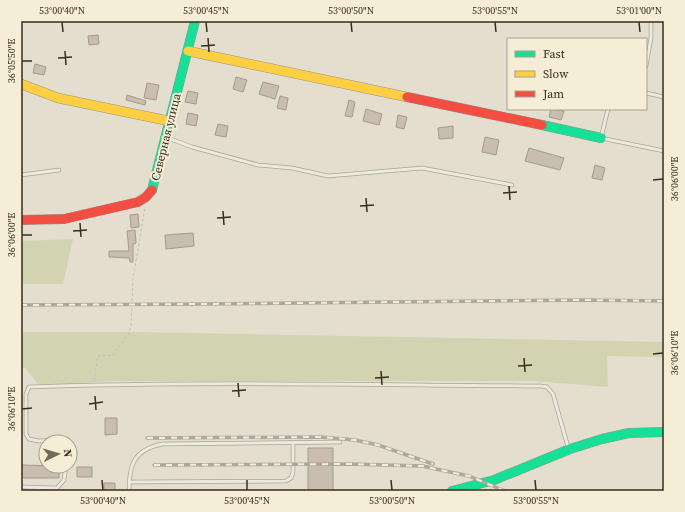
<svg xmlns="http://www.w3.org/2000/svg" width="685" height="512" font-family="'Source Serif 4',serif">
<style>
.green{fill:#d2d4b1}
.building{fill:#c8bdaf;stroke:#a49a8d}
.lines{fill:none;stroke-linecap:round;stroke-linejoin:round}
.lane-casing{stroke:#a9a397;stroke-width:4.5}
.fast-casing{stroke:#999387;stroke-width:10}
.slow-casing{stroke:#999387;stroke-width:10}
.jam-casing{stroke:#999387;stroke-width:10}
.path{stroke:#c5c0b6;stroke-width:1;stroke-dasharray:3 2;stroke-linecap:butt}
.lane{stroke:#ece9df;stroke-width:3}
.fast{stroke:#16e098;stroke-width:9}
.slow{stroke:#ffcf43;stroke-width:9}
.jam{stroke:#f24e42;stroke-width:9}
.rail-casing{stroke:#aca89f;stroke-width:3.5}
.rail{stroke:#f5edd5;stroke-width:2;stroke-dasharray:6;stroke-linecap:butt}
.ticks{fill:none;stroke:#382c1f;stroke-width:1.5}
.labels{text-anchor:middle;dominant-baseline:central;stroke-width:4;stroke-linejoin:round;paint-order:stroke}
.street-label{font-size:12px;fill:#382c1f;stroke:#f5edd5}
.neatline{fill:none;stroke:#382c1f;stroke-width:1.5}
.ticks-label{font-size:10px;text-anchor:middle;fill:#382c1f}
</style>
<rect width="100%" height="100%" fill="#e4dece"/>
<path class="green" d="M73,239L63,284H21V241Z
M21,332H141L664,342V357L607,356L608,387L535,381H118L39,385L25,368H21Z"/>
<path class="building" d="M98,35L99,44L89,45L88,36Z
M35,64L46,67L44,75L33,73Z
M236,77L247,80L243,92L233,89Z
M263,82L279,86L275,99L259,94Z
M147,83L159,85L156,100L144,98Z
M188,91L198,93L196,104L185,102Z
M127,95L146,101L145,105L126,100Z
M280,96L288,98L286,110L277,108Z
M349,100L355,102L352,117L345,116Z
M366,109L382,114L379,125L363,121Z
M551,109L564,111L561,120L549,117Z
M188,113L198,115L196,126L186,124Z
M398,115L407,117L404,129L396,127Z
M218,124L228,126L226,137L215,135Z
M453,126V138L439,139L438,128Z
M485,137L499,140L496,155L482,152Z
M529,148L564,158L560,170L525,161Z
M595,165L605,168L602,180L592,178Z
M138,214L139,227L131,228L130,215Z
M135,230L136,243L133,244V262H130L129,258L109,257V251H129L127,231Z
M193,233L194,246L166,249L165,235Z
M105,418H117V434L105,435Z
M308,448H333V491H308Z
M21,465L59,466V478H21Z
M77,467H92V477H77Z
M104,483H115V491H104Z"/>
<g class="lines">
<defs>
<path id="lane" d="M646,66L651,38V21
M646,93L664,97
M608,109L601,138L664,151
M168,138L192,147L258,165L292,168L328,176L422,168L512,185
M21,175L59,170
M59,442L54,440L39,441L29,439L26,434V394L29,387C200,381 371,385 541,386L547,387L553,394L568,447
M129,482L286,481L291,478L293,473V443
M21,487L57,488L64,480L66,466
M129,491C129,464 134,450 162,444L340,442"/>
<path id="fast" d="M542,125L601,138
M152,190L195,21
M452,491L494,480L570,449L602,439L629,433L664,432"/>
<path id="slow" d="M188,51L407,97
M21,84L58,98L169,121"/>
<path id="jam" d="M407,97L542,125
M21,220L64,219L138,202L146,197L152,190"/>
</defs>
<use href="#lane" class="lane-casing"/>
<use href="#fast" class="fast-casing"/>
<use href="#slow" class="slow-casing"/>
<use href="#jam" class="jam-casing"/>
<path class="path" d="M94,381L98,356L113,355L128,335L131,326L133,279L145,207"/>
<use href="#lane" class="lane"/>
<use href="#fast" class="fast"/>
<use href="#slow" class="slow"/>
<use href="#jam" class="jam"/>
<defs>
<path id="rail" d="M21,305L206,304L582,300L664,301
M147,438L321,437L355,440L378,445L433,464
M154,465L349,464L422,466L469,476L505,491"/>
</defs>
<use href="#rail" class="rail-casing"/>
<use href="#rail" class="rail"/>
</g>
<path class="ticks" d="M62,22L63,32M206,22L207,32M351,22L352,32M495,22L496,32M639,22L640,32M208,38L209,52M201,46L215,45M65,51L66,65M58,58L72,57M22,61H32M653,180L663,179M509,186L510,200M503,193L517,192M366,198L367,212M360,206L374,205M223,211L224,225M217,218L231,217M80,223L81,237M73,231L87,230M22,235H32M653,354L663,353M524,358L525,372M518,366L532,365M381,371L382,385M375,378L389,377M238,383L239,397M232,391L246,390M95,396L96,410M89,404L103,402M22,409L32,408M102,480L103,490M247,480V490M391,480L392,490M535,480L536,490"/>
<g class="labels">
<g class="street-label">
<text transform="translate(166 137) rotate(-76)">Северная улица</text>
</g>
</g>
<rect width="685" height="512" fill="none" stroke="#f5edd5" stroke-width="44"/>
<rect x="507" y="38" width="140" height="72" fill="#f5edd5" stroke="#a9a08c"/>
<rect x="515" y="51" width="20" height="6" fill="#16e098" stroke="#a9a08c"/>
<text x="543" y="58" font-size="12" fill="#382c1f">Fast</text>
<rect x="515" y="71" width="20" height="6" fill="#ffcf43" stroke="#a9a08c"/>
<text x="543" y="78" font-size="12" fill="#382c1f">Slow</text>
<rect x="515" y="91" width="20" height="6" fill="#f24e42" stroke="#a9a08c"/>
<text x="543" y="98" font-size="12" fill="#382c1f">Jam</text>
<g transform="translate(58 454) rotate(85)"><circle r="19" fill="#f5edd5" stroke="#a9a08c"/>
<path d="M0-3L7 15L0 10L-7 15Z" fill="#746a5c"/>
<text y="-6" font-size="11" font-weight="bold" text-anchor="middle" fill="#382c1f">N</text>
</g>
<rect x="22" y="22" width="641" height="468" class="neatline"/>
<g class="ticks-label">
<text x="62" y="14">53°00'40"N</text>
<text x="206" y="14">53°00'45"N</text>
<text x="351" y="14">53°00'50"N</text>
<text x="495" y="14">53°00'55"N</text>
<text x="639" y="14">53°01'00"N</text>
<text transform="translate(11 61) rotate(-90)" y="4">36°05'50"E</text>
<text transform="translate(674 179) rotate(-90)" y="4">36°06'00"E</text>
<text transform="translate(11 235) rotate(-90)" y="4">36°06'00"E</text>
<text transform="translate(674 353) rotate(-90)" y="4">36°06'10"E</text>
<text transform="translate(11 409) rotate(-90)" y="4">36°06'10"E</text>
<text x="103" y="504">53°00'40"N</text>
<text x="247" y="504">53°00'45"N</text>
<text x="392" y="504">53°00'50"N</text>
<text x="536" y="504">53°00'55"N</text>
</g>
</svg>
